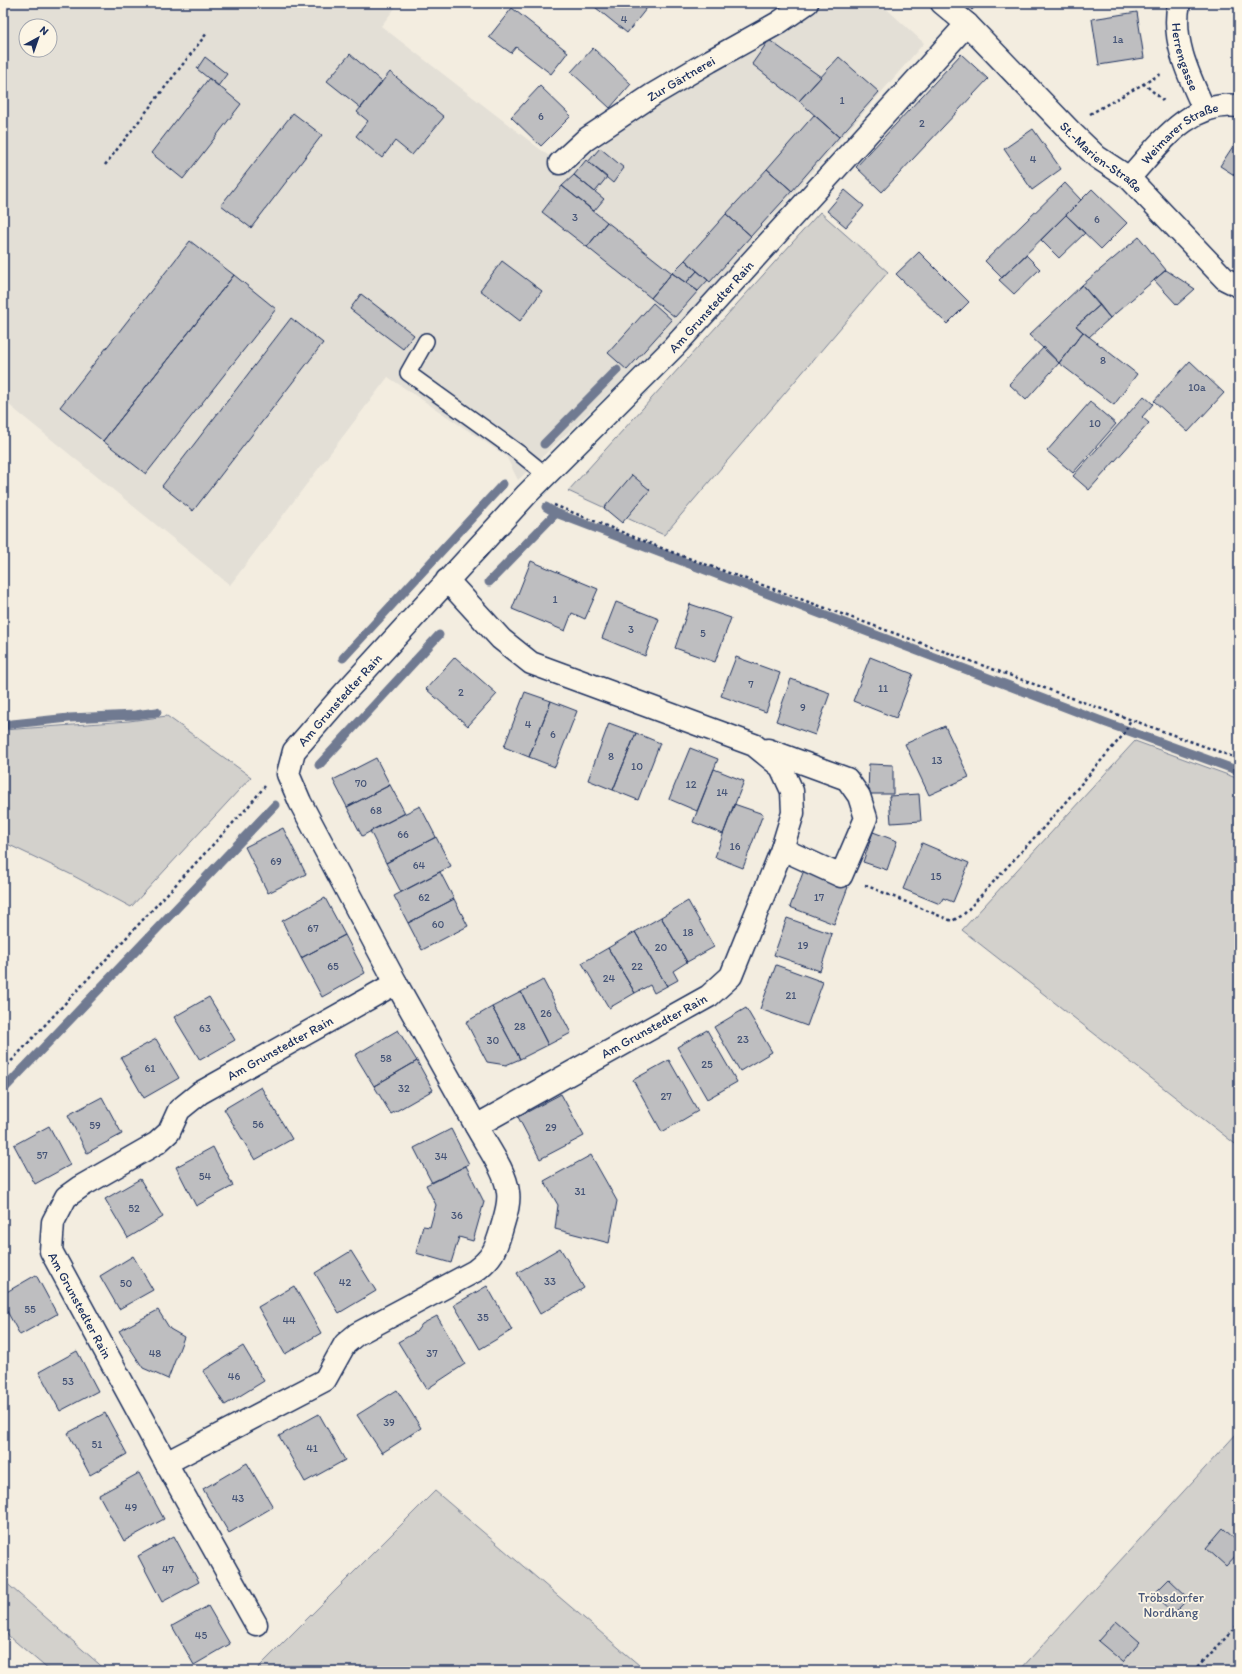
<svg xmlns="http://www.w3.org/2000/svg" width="1242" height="1674" font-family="Itim,sans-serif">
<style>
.built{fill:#e3dfd6;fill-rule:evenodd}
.green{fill:#d3d1cc;stroke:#778095}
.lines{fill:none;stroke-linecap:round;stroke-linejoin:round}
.stream{stroke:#707a91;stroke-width:9}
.building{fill:#bebec0;stroke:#1b2f5e}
.service-casing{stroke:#1b2f5e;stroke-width:18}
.minor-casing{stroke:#1b2f5e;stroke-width:25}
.path{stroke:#1b2f5e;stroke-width:2.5;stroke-dasharray:3 3;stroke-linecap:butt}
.service{stroke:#fcf5e5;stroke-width:15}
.minor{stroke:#fcf5e5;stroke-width:22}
.labels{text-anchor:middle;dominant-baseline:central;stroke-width:3.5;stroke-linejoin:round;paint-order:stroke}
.number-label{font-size:11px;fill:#445376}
.street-label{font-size:13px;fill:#1b2f5e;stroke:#fcf5e5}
.park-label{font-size:13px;fill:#49587a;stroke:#fcf5e5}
</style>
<rect width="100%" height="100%" fill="#f3ede0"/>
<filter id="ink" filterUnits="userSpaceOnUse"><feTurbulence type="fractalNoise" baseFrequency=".025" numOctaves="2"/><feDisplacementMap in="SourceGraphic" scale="8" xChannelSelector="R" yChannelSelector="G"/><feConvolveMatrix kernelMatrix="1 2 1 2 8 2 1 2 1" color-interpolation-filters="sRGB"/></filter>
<g filter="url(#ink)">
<path class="built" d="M3,3H399L381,26L567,170L647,112L756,42L810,14L826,3H880L924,43L674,331L518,480L506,456L388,377L230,585L3,400ZM26,26H50V50H26Z"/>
<path class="green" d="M820,212L888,272L664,535L568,491Z
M167,716L251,777L131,907L70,874L3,842V730L129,721Z
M1135,741L1239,779V1147L962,930Z
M1238,1432L1239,1671H1019Z
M435,1491L646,1671H255Z
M3,1580L107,1671H50L3,1631Z"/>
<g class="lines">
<path class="stream" d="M544,444L617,370
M546,507L556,513L1104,722L1239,771
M489,582L556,513
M343,658L503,484
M3,725L69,718L135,715L157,712
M319,765L439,635
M3,1090L275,805"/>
</g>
<path class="building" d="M590,3H649L650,4L627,33Z
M742,3H751L748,7Z
M965,3H979L972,10Z
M512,8L568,52L551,74L516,47L511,53L489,37Z
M1137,12L1144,58L1099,65L1092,19Z
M769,40L821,77L799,101L752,64Z
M593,48L631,84L610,108L571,72Z
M350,54L382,82L361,108L327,81Z
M961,54L988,79L882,192L856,167Z
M205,57L227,74L218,86L197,69Z
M839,57L879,92L839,137L799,101Z
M390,72L444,117L412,155L395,141L382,158L356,136L368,121L357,112Z
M209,78L241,104L183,179L151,153Z
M540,86L571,116L541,146L511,117Z
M293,113L322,135L251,228L221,205Z
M814,115L839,137L792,191L767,169Z
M1033,129L1061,169L1032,190L1004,149Z
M1239,137V178L1220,166Z
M600,148L624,168L613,183L588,162Z
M586,160L607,177L595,192L574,175Z
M767,169L792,191L751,236L726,214Z
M574,175L604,199L594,211L562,186Z
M1065,183L1081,200L1002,278L985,261Z
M562,186L607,222L587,247L542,212Z
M1092,189L1127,223L1101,249L1066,215Z
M845,190L864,206L846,227L827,211Z
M726,214L751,236L710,282L685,260Z
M1066,215L1085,233L1059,258L1041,240Z
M607,222L672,273L651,298L587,247Z
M1139,237L1166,270L1110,318L1082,285Z
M190,241L234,275L103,441L60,407Z
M919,252L969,302L947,324L896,274Z
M1026,255L1040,269L1014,294L999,280Z
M685,260L697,271L686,283L672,273Z
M502,261L542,291L520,321L480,290Z
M1166,270L1195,289L1177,305L1154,280Z
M697,271L708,280L698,291L686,283Z
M672,273L698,291L675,317L651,298Z
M234,275L276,309L146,474L103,441Z
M1082,285L1100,305L1076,326L1083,332L1059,363L1029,335Z
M361,294L414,335L403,349L350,309Z
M653,303L672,320L627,370L608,353Z
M1100,305L1110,318L1089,337L1076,326Z
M291,318L323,343L193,511L162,486Z
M1083,332L1137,374L1114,405L1059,363Z
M1044,347L1059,363L1026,400L1009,384Z
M1190,361L1224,393L1188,432L1154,401Z
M1144,396L1153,404L1142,417L1149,423L1089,490L1073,476Z
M1090,402L1116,424L1073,473L1047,451Z
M632,475L650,490L622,523L604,508Z
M531,561L598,589L585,619L572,613L565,631L512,609Z
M616,602L659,619L645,656L602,638Z
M690,604L731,618L715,662L675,648Z
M455,657L497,694L468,726L426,689Z
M736,657L780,673L766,712L721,696Z
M870,657L913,674L896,718L853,701Z
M791,679L830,693L815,735L776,721Z
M525,692L551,701L529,757L504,747Z
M551,701L577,711L555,767L529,757Z
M609,723L636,733L613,790L588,780Z
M945,726L969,777L929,795L905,744Z
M636,733L660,743L638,800L613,790Z
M690,748L718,759L697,811L669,799Z
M376,758L390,785L347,807L333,780Z
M869,764L893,765V794H868Z
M714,769L744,781L723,834L693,822Z
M390,785L405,813L362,836L347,807Z
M919,794L921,821L891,823L889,796Z
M734,804L763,814L743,868L715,857Z
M420,806L436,837L386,863L370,831Z
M283,828L306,874L268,893L245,847Z
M873,832L897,841L887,870L863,862Z
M436,837L451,866L401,892L386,863Z
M922,843L969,863L953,902L943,898L940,904L903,889Z
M804,870L848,887L834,924L790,907Z
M440,872L454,899L408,923L394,896Z
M325,898L345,935L301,958L282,921Z
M454,899L468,926L422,950L408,923Z
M688,901L714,947L687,962L661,917Z
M661,917L687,962L673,971L678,980L667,986L635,932Z
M787,918L832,934L820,971L774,955Z
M635,932L667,986L654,993L650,985L635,993L608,948Z
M345,935L365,973L322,997L301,958Z
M608,948L635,993L609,1008L582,963Z
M776,965L823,982L807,1026L760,1009Z
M543,980L571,1033L548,1045L521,992Z
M521,992L548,1045L520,1059L492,1007Z
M209,997L235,1040L200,1060L174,1017Z
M492,1007L520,1059L506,1065L487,1062L466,1022Z
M746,1008L772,1052L740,1071L714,1027Z
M398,1030L417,1061L374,1086L355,1055Z
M707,1030L737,1082L707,1099L677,1047Z
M156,1039L179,1078L144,1098L121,1058Z
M669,1060L698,1111L662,1132L633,1080Z
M417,1061L433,1090L391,1114L374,1086Z
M261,1087L292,1139L255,1160L224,1109Z
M561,1094L584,1136L540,1159L518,1117Z
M102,1097L122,1134L87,1153L68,1115Z
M49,1126L70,1165L35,1184L14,1145Z
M451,1129L469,1164L432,1183L414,1148Z
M213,1147L233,1186L196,1206L176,1167Z
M591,1155L617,1201L609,1243L555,1229L558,1205L544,1181Z
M466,1166L484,1202L473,1241L459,1237L451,1263L416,1253L423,1226L430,1227L436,1205L426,1185Z
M140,1179L163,1217L128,1238L105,1199Z
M560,1248L584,1288L540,1314L517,1273Z
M351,1251L376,1291L339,1313L315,1273Z
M133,1256L153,1290L119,1309L100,1276Z
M36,1275L57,1314L20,1335L3,1304V1294Z
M294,1286L321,1333L285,1354L258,1307Z
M487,1286L512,1330L480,1349L454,1305Z
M158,1310L170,1329L184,1337L168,1379L143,1368L119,1331Z
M437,1316L465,1364L427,1389L398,1342L416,1332L422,1324Z
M243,1346L264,1381L225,1405L203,1371Z
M77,1351L98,1391L60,1411L39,1372Z
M397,1390L421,1428L382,1453L357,1415Z
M105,1413L127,1454L90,1475L68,1433Z
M319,1414L345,1460L305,1482L279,1436Z
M247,1463L273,1507L229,1533L203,1489Z
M139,1473L164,1519L124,1541L99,1495Z
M1223,1528L1239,1543V1552L1226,1566L1206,1548Z
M174,1536L199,1582L162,1602L138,1556Z
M1169,1579L1189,1598L1174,1613L1154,1594Z
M208,1606L230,1644L194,1665L172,1626Z
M1116,1621L1140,1642L1123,1662L1098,1641Z"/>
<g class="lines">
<defs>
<path id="service" d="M426,341L408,373L519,453L546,475"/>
<g id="minor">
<path id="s1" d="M942,3L967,24L1071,132L1097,157L1129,178L1225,279L1239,286"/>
<path id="s2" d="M1179,3C1171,40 1189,76 1204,109"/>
<path id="s3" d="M560,163L585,140L654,94L710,61L778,23L807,3"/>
<path id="s4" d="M1129,178C1159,145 1189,100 1239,106"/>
<path id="s5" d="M447,580L501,639L531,663L754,745L781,767L792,791L793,813L782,849L731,976L709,996L476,1126L396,983L300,802L288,774L294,751L339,699L527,494L674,347L967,24"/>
<path d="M768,750L847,779L859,796L866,818L841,876L782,849"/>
<path id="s6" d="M396,983L200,1093L179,1110L169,1132L157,1143L80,1187L66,1197L53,1222L51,1251L166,1463L325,1380L345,1344L357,1334L475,1271C492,1258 495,1251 501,1231C504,1219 510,1205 508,1192C506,1171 486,1145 476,1126"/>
<path d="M166,1463L256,1624"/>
</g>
</defs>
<use href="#service" class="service-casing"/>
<use href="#minor" class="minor-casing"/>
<path class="path" d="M1143,83L1165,102
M1090,114L1161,74
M105,165L207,33
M554,505L669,551L1239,759
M865,885L952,921L963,915L1044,827L1124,734L1131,719
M3,1070L247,808L265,786
M1194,1671L1239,1624"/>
<use href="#service" class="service"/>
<use href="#minor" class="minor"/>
</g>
</g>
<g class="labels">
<g class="number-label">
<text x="624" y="19">4</text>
<text x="1118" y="39">1a</text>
<text x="842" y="100">1</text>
<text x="541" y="116">6</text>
<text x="922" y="123">2</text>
<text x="1033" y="159">4</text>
<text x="575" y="217">3</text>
<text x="1097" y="219">6</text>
<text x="1103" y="360">8</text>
<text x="1197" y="387">10a</text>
<text x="1095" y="423">10</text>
<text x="555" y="599">1</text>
<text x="631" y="629">3</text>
<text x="703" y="633">5</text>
<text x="751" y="684">7</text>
<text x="883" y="688">11</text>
<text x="461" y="692">2</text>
<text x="803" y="707">9</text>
<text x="528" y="724">4</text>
<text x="553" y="734">6</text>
<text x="611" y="756">8</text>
<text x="937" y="760">13</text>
<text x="637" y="766">10</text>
<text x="361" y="783">70</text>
<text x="691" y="784">12</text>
<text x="722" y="792">14</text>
<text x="376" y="810">68</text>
<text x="403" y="834">66</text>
<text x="735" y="846">16</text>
<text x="276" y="861">69</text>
<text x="419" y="865">64</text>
<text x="936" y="876">15</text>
<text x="424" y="897">62</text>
<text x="819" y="897">17</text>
<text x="438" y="924">60</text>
<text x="313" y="928">67</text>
<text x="688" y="932">18</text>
<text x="803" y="945">19</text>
<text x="661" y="947">20</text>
<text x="333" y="966">65</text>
<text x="637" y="966">22</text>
<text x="609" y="978">24</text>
<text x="791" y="995">21</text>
<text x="546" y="1013">26</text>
<text x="520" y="1026">28</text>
<text x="205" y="1028">63</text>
<text x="743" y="1039">23</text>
<text x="493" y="1040">30</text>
<text x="386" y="1058">58</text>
<text x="707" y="1064">25</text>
<text x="150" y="1068">61</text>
<text x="404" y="1088">32</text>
<text x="666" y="1096">27</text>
<text x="258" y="1124">56</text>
<text x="95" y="1125">59</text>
<text x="551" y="1127">29</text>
<text x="42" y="1155">57</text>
<text x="441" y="1156">34</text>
<text x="205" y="1176">54</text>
<text x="580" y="1191">31</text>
<text x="134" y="1208">52</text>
<text x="457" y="1215">36</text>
<text x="550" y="1281">33</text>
<text x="345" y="1282">42</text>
<text x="126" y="1283">50</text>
<text x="30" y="1309">55</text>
<text x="483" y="1317">35</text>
<text x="289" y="1320">44</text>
<text x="155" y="1353">48</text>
<text x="432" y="1353">37</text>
<text x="234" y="1376">46</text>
<text x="68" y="1381">53</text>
<text x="389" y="1422">39</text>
<text x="97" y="1444">51</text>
<text x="312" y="1448">41</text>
<text x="238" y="1498">43</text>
<text x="131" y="1507">49</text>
<text x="168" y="1569">47</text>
<text x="201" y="1635">45</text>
</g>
<g class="street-label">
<text stroke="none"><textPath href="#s2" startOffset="55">Herrengasse</textPath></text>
<text stroke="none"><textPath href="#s3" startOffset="148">Zur Gärtnerei</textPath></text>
<text stroke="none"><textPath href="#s4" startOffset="69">Weimarer Straße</textPath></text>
<text stroke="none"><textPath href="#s1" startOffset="222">St.-Marien-Straße</textPath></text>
<text stroke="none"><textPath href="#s5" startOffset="1943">Am Grunstedter Rain</textPath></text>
<text stroke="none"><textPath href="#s5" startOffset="1402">Am Grunstedter Rain</textPath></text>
<text transform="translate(654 1026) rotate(-29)">Am Grunstedter Rain</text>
<text transform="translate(280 1048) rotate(-29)">Am Grunstedter Rain</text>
<text stroke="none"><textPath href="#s6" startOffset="517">Am Grunstedter Rain</textPath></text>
</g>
<g class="park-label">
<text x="1171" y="1597">Tröbsdorfer<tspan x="1171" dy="15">Nordhang</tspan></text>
</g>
</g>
<rect width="1242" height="1674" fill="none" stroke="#fcf5e5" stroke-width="16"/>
<rect x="8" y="8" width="1226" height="1658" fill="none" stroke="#1b2f5e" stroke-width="1.5" filter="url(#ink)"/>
<g transform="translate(38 38) rotate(40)"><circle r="19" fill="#fcf5e5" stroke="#a2a6af"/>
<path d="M0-3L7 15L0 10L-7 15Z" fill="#1b2f5e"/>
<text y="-6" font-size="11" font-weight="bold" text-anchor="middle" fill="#1b2f5e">N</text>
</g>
</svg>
